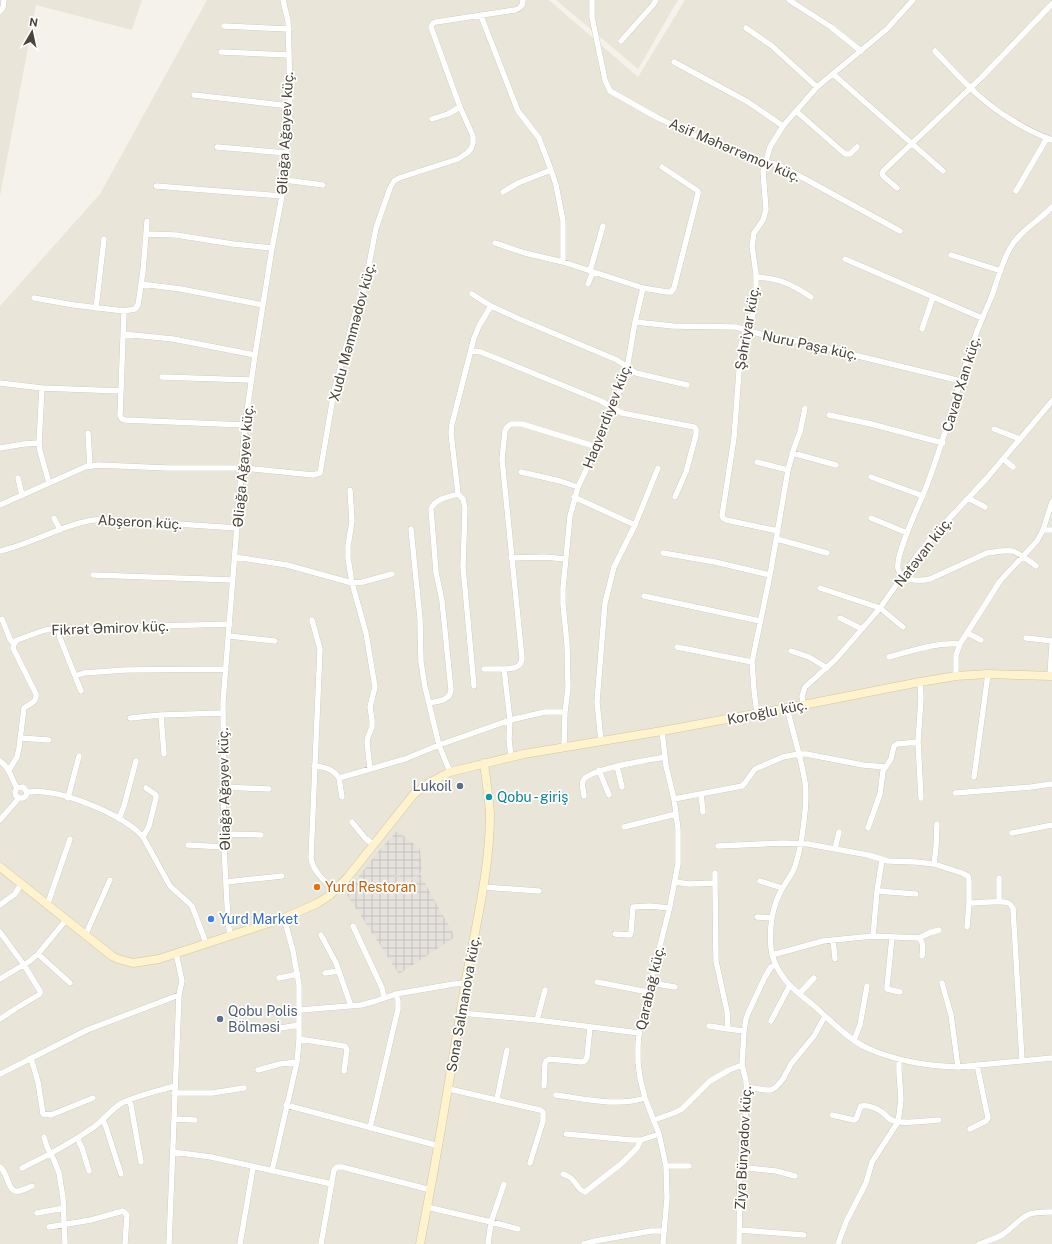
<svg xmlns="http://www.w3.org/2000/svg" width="1052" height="1244" font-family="'Public Sans',sans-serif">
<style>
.residential{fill:#e9e5d9}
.industrial{fill:url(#industrial-grid)}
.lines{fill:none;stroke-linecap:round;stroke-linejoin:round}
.street-casing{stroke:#c1bbae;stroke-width:6}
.secondary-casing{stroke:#d4c79c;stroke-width:9}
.street{stroke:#fff;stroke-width:5.5}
.secondary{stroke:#fef3cd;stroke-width:8}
.service-dot{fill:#5c6f8a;stroke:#fff;stroke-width:1.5}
.culture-dot{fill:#0f9aa8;stroke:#fff;stroke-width:1.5}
.food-dot{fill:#e8710a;stroke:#fff;stroke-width:1.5}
.shop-dot{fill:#3f7fe0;stroke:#fff;stroke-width:1.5}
.labels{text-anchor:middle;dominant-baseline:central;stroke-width:3.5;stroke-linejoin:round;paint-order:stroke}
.street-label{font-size:14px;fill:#4a4439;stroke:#fff}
.service-label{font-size:14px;fill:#4e5e75;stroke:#fff;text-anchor:end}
.culture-label{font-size:14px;fill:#0d838f;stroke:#fff;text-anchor:start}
.food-label{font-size:14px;fill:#c56008;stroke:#fff;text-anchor:start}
.shop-label{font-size:14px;fill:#366cbe;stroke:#fff;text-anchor:start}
</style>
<defs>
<pattern id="industrial-grid" width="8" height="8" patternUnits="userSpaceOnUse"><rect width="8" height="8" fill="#e5e1dc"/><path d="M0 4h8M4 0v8" fill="none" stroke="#c6c2be"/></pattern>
</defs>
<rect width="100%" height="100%" fill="#f5f2eb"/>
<path class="residential" d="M0,0H142L132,30L36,5L0,196Z
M207,0H549L638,77L685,0H1052V1244H0V306L100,194Z
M556,0H678L638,69Z"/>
<path class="industrial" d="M397,831L420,849L422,872L403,883L399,874L370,889L356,880L377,853Z
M420,874L455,937L399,974L347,895L356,881L369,890L399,875L403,885Z"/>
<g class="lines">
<defs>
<path id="street" d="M592,0V17L605,80L610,91L658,118L713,144L750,159L775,164L785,168L900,231
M789,0L831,27L861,51
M0,11L3,8L4,0
M481,16L518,111L539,138L551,170L556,185L563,221V262L643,288L635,322L626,375L597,447L578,487L570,516L563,588V604L567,644L568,688L565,712L564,746
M224,26L289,29
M746,28L772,46L817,87
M621,41L653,5L656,0
M935,51C949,66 963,82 978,95C998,113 1027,131 1052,140
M221,52L289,55
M674,62L748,102L783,126
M833,74L943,171
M194,95L290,106
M796,111L845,154H850L857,147
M432,119L448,114L460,107
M217,147L287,153
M285,180L323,185
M156,186L282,196
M897,188L883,176L882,173L884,170L981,78L1052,4
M1016,191L1047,138
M503,192L518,183L551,170
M146,234L147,221
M495,243L525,253L563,262
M951,255L1001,271
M845,259L982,318
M590,271L603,226
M756,277C780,279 790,283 811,297
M141,284L181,289L263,305
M588,284L593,272
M643,288L667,292H671L674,288L698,194V191L662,167
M472,294L491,306L517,318L617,360L636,373L687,385
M34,298L74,305L124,311L135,309L138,305L143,271L146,234L176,235L233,244L272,248
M96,308L104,239
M635,322L673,326L736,327L767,336L797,341L850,354L961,381
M922,329L933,297
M123,334L173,339L255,355
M471,351L481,352L601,401L622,413L694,427L696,429V435L686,472L675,497
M162,377L251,380
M0,383L42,388
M121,391L124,311
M829,415L871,424L943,443
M994,429L1020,439
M88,433L90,466
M39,443L40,451L49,483
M0,448L24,444L39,443L42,388L121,391L120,416L122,419L125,420L245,425
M792,453L836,465
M1003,459L1013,467
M757,462L788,470
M521,472L560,481L578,487
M871,477L923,496
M18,478L22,495
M350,490L352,521L348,546V558L352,583L366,633L375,687L370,707L372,720V727L368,737L367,742L370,769
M458,494L463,499L465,508L463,567L474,686
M574,497L635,525
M968,498L985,507
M0,505L85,467L98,465L167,468H243L313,475L320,473L334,391L356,310L365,286L376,228L390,188L394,181L399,178L458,159L467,153L471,149L473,143V136L460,107L431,27L433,23L436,22L515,10C520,8 523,6 523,0
M54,518L60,530
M871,518L907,533
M411,529L420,619L421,662L425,687L439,745L450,772
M1043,530H1052
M778,531L726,520L723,518L722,516L734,438L741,345L743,338L750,324L753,314L756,289V274L752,246L754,233L763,220L766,210L763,171L770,147L783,126L817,87L887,29L913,0
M777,539L827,553
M0,551C35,543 68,521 103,519L237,528
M663,553L715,562L770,575
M235,557L287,565L352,583L363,582L392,574
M511,558L545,557L565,559
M1036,566C1030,562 1019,552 1012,551C1004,550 995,552 987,553L930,579C920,581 901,582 898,569C895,555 919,505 925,490C943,445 954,399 969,354C975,335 983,316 991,298C997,282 1001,265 1009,250C1019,231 1038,222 1052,207
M93,575L233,580
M820,588L880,608L903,627
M644,596L760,621
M840,618L862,629
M2,619L10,639L14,644
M312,620L320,649L311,858C313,872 325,881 335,891
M58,629L60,638L81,691
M967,633L981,640
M229,636L275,641
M1026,638L1052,641
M677,647L752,662
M791,651L809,657L827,668
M889,657C912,651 936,642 960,644
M484,669H504
M75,676L84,673L125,670L226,669
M956,676V655L960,644L1000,581L1037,541L1043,530L1052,502
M1050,676L1052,644
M920,682L921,698L918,742L921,798
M429,703C438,701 450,701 451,690L442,601L436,572L431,509C434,499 449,497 458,494L451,433L452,424L474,338L479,326L491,306
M803,705L802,696L805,687L835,660L862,629L880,608L916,557L931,538L987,478L1052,401
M787,708C793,733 801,757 805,782C808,801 802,844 796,863C794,873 787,880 782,889C772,906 769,929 771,948C772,961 778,971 786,981C793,990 804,997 813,1005C828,1018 849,1040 867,1048C896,1061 927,1066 958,1067L1052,1058
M757,714L754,690L752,662L770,575L788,470L794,448L800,432L805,408
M161,715L164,754
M130,718L161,715L223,713
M662,731L666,766L674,799L678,829V864L670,906L640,1025L638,1045V1062L640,1078L645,1098L659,1134L666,1166L667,1198L663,1244
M20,738L49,740
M601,741L597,702L605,603L614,567L635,525L658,468
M511,757L509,739L510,720L504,669C513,668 521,669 522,658L502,459L505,431L507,427L511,424H522L597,447
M0,761C10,768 11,778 17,788
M314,766C325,767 333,769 339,778L405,759L439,745L510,720L545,712H565
M617,766L622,787
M9,770L17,757L19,748L24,708C30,703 37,703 36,694L13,648L14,644L17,640L45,630L58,629L230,624
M599,770L609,795
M974,777L988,674
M339,778L342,797
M223,787L269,789
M27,792C33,792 39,791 45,792C73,795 125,816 143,837L170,886L192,906L206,943
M955,793L1031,787L1052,784
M701,794L703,812
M584,796C584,792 581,785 583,781C588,768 651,760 665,757
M68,798L79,756
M674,799L742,786L745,783L755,769L783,757L798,754H806L863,765L885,767
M119,819L124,806L136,761
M0,820L19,798H23L26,796L27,792L23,787L17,788L15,792L16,796L19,798
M352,822L365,838L374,845
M624,827L676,814
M868,828L880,794L883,771L891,759L894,746L897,744L918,742
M1012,833L1052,825
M224,834L261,835
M143,837L149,826L156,798V795L146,788
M188,845L224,847
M718,846L783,843L808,844L868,855L888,861L916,862L934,864L962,873L968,876L969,881V903C978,903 1001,900 1008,903C1011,904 1011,906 1013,908L1022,1060
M835,849L839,832
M934,864L936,847L937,824
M715,873V883
M760,881L782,888
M226,882L282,876
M675,882L689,884L715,883L716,961L727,1011L728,1029L744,1031
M483,887L539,891
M877,891L916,894
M999,902V878
M0,905L15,894L21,884
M47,906L70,839
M757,917L772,918
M353,926L382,988L384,998
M967,927L969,903
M0,932L24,965L40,991V994L15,1009L0,1019
M615,934L630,935L631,932L633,907L650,906L669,908
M230,935L228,922L224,847L223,702L245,425L255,355L272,248L282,196L286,164L290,106L289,55L288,21L283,0
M321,935L336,963L351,1006
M85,936L110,880
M873,936L877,891L882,860
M892,937L887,987V989L900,992
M919,938C924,943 923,949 922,956
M833,940L835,959
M38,954L70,983
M772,955L823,941L873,936L919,938L929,933L939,930
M325,973L339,971
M279,978L298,974
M0,979L30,961L38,954L66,920
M597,982L648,992
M650,983L675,987
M942,983L951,1015L958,1067
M799,994L814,978
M300,1010L361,1005L376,1001L396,994L454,984L466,983
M461,1013L537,1020L639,1033
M537,1020L545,990
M771,1021L790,985
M709,1026L728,1029
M274,1029L299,1025
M299,1039L344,1046L346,1047L347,1050L344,1071
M854,1040L860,1025L867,986
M31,1058L38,1082L43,1114L51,1115L93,1098
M258,1070L280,1064L297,1062
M0,1074L87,1030L179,995
M544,1086L545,1064L546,1061L549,1059L582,1062L585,1061L587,1057L590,1027
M747,1087L766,1090H771L776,1087L783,1079L791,1064L814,1036L825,1016
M449,1089L540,1110L543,1112V1121L530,1163
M174,1093H212L244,1088
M556,1095C585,1099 617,1107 645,1098
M497,1099L507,1050
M130,1100L141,1162
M286,1105L439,1146
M832,1115L854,1120L856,1119L861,1106C868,1105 876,1108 882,1112C887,1116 888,1120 894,1121C907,1124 926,1121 939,1120
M174,1119L195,1120
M103,1120L106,1127L121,1174
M654,1120L674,1113L682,1109L710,1081L729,1070L742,1065
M370,1128L398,1009V1001L396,994
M970,1129L986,1121L988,1118L977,1065
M566,1134L631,1140H641L659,1134
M44,1137L47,1147L54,1160L59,1173L63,1198L65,1244
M77,1138L82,1148L89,1171
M173,1152L211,1157L332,1184
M666,1166H689
M0,1167C9,1174 7,1193 19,1191C23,1190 28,1188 32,1186
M740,1167L776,1171L795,1176
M22,1168C47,1156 71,1143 94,1127C104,1120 111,1109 122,1103C138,1095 158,1091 175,1086
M272,1171L297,1062L299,1039V985L293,951L284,918
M563,1174C577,1178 575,1189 585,1192L621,1164L637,1148L641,1140
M427,1207L491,1222L504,1184
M37,1213L64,1208
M49,1227L91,1220L123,1211L127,1215L125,1244
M740,1230L804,1235
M169,1244L179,995L182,981L176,953
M240,1244L253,1168
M321,1244L334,1170L337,1167H342L431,1190
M488,1244L491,1222L518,1229
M584,1244L595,1241L651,1231H664
M739,1244L740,1167L747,1098L746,1081L742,1065L744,1031L746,1019L749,1011L765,977L771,967L775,965
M838,1244L846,1222L866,1183L872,1162L898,1122L901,1100L899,1072V1060
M979,1244C987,1241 995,1239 1002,1235C1025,1219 1020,1211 1052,1212"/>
<path id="secondary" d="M0,867L112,956L118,959L133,963L159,959L284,918L318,903L330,895L347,878L414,794L429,783L450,772L524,754L662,731L803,705L920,682L956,676L988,674L1052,676
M420,1244C437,1158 451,1071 465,985C475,928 490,871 490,814C489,797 486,780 484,763"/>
</defs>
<use href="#street" class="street-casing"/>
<use href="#secondary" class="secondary-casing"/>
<use href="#street" class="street"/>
<use href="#secondary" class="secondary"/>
</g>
<g class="service-dot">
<circle cx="460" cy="786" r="4"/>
<circle cx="220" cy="1019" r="4"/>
</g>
<circle class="culture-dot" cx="489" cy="797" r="4"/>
<circle class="food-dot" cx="317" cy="887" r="4"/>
<circle class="shop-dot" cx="211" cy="919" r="4"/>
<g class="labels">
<g class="street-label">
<text transform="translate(285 133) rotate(-87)">Əliağa Ağayev küç.</text>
<text transform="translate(735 150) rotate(23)">Asif Məhərrəmov küç.</text>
<text transform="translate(747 328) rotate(-80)">Şəhriyar küç.</text>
<text transform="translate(352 332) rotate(-75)">Xudu Məmmədov küç.</text>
<text transform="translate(810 345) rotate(12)">Nuru Paşa küç.</text>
<text transform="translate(961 384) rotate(-73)">Cavad Xan küç.</text>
<text transform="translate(607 416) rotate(-69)">Haqverdiyev küç.</text>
<text transform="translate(243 466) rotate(-85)">Əliağa Ağayev küç.</text>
<text transform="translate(140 522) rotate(3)">Abşeron küç.</text>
<text transform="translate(923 552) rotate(-52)">Natəvan küç.</text>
<text transform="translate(110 628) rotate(-2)">Fikrət Əmirov küç.</text>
<text transform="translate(767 712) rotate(-11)">Koroğlu küç.</text>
<text transform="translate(224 789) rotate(-91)">Əliağa Ağayev küç.</text>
<text transform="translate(650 988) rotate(-77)">Qarabağ küç.</text>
<text transform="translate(463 1004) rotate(-80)">Sona Salmanova küç.</text>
<text transform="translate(743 1148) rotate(-87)">Ziya Bünyadov küç.</text>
</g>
<g class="service-label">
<text x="452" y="786">Lukoil</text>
<text x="228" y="1011" text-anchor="start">Qobu Polis<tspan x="228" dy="16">Bölməsi</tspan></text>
</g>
<g class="culture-label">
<text x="497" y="797">Qobu - giriş</text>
</g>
<g class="food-label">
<text x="325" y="887">Yurd Restoran</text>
</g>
<g class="shop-label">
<text x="219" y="919">Yurd Market</text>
</g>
</g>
<g transform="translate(32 32) rotate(9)" stroke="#ffffff" stroke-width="3" paint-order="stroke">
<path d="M0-3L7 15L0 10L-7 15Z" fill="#4a4439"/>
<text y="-6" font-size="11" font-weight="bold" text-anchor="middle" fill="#4a4439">N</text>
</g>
</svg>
